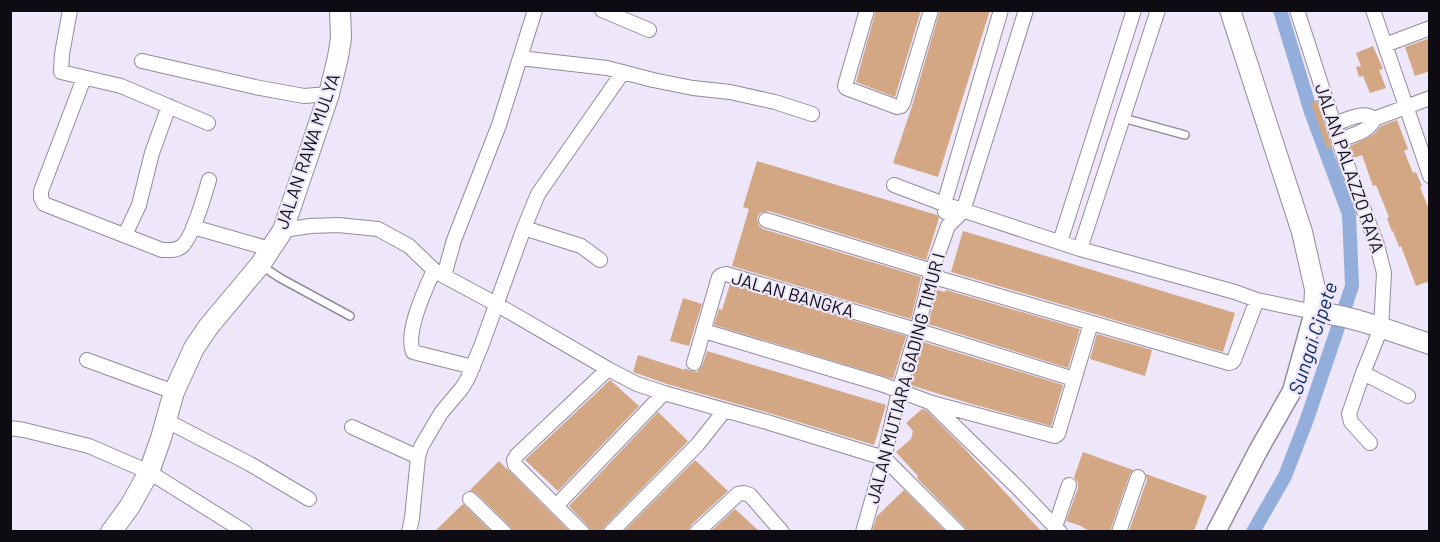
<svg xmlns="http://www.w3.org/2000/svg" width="1440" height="542" font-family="Barlow,sans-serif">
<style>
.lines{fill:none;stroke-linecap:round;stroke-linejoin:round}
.canal{stroke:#93aeda;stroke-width:14}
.building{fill:#d3a783}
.service-casing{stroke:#918b9b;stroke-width:10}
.minor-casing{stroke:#918b9b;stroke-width:16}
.tertiary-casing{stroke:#918b9b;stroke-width:21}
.secondary-casing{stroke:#918b9b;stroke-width:22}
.service{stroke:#fff;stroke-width:7}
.minor{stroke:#fff;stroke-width:14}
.tertiary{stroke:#fff;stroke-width:18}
.secondary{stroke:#fff;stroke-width:20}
.labels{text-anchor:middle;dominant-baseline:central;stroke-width:4.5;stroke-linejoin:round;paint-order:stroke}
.street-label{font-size:18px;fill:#0e0c12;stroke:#ede7f9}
.water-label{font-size:20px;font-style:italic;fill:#0b2a5e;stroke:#ede7f9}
</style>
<rect width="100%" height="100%" fill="#ede7f9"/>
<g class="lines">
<path class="canal" d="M1253,532L1285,476L1307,419L1352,286L1349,214L1311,112L1280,10"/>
</g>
<path class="building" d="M876,10H921L895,97L856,82Z
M940,10H990L938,177L893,163L912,106Z
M1430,38V71L1415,76L1405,47Z
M1373,46L1383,69L1379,70L1386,88L1370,93L1363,76L1359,77L1356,67L1361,66L1356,53Z
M1317,100L1332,147L1327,149L1311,103Z
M1397,120L1408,149L1404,151L1413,173L1416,172L1422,186L1420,187L1430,212V281L1416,286L1401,246L1399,247L1393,231L1392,232L1387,218L1389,217L1376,185L1373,186L1362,155L1354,158L1350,146L1369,137L1375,133L1381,126Z
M757,161L937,215L939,218L926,260L769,211L760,213L757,218L759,226L763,229L921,277L911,319L732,266L749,209L743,207Z
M963,231L1235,313L1223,352L951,272Z
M730,284L906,336L893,379L714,325L719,309L722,310Z
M937,290L945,292L946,290L1080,329L1068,368L928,324Z
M683,298L702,304L689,346L670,341Z
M1097,334L1152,350L1145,376L1090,359Z
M923,342L1063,385L1051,426L972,404L910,385Z
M707,351L886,405L874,445L769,413L667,384L633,372L638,355L685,370V368L691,371L697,372L702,366Z
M610,380L639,406L558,491L525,460Z
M922,409L926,410L962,446L1041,531H967L964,526L917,478L918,476L896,452L911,439L913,431L906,423Z
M658,412L688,441L605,526L602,531H591L588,526L569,506Z
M1083,452L1133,470L1130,474L1110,531H1089L1081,526L1066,521L1078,488V483L1074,477Z
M695,460L728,491L691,525L688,531H624Z
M499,461L569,531H513L510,526L476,493L470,490Z
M1146,474L1207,496L1194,531H1129L1147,480Z
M904,490L945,531H872L877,516Z
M463,504L464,505L491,531H435Z
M735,509L759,531H711Z"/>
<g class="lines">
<defs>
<path id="service" d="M1123,118L1185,135
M262,266L280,278L350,316"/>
<path id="minor" d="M70,10L62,54L61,72L121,86L208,123
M602,10L649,30
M867,10L845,86L846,88L897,107L901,106L903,103L931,10
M1297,10L1346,162L1377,245L1384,273L1381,328L1363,373L1349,414L1351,422L1370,443
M1373,10L1430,176
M1385,45L1430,28
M520,58L607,68L653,80L693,88L730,92L775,102L812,114
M142,61L255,87L304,96L329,94
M84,78L41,191V198L44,204L162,250C170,250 175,251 181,247C192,240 205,194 209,180
M1374,119L1430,98
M1334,124C1347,120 1363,110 1374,119
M1340,140C1351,135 1370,132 1374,119
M894,185L944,204L1080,249L1235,292L1257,300L1314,312
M945,212L944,204L1001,10
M766,220L932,271L941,279L1229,363L1232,362L1234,360L1257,300
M193,227L270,249
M524,228L581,246L600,260
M283,230L310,226L338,225L378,229L409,246L434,270L444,276L496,304L608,369L637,384L664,393L767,422L884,458L958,532
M125,235L139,205L152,153L169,106
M1060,242L1134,10
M1080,249L1158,10
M434,270C425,290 405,332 413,352L473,367
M444,276L454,240L499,125L535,10
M704,331L881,384L932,403L1055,436L1058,434L1091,323
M87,360L174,392
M694,363L719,277L722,275L726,274L906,327L1074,379
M1363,373L1408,396
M933,405L1019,489L1060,532
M167,421L250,464L309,499
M352,427L418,457
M10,428L24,430L89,446L149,472L245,532
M470,499L504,532
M556,506L664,393
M1055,527L1069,485
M409,532L412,518L418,457L421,447L441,413L462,388L468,378L482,344L524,228L538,194L623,72
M582,532L515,465L514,460L517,455L608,369
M611,532L698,444L725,410
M697,532L738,494L744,493L750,495L782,532
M863,532L884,458L899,391L917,331L932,271L948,226L963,211L1026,10
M1119,532L1138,477"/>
<path id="tertiary" d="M1216,532L1258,451L1292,391L1314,312"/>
<path id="secondary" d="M1230,10L1302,232L1315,289L1314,312C1353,315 1392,332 1430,344
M111,532L130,506L149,472L161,438L174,392L194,348L209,326L260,265L283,230L329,94L338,57L341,38L340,10"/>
</defs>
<use href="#service" class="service-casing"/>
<use href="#minor" class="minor-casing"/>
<use href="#tertiary" class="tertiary-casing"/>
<use href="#secondary" class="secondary-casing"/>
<use href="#service" class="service"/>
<use href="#minor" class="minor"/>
<use href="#tertiary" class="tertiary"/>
<use href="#secondary" class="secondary"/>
</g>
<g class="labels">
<g class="street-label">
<text transform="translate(307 151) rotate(-71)">JALAN RAWA MULYA</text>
<text transform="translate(1350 168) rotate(71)">JALAN PALAZZO RAYA</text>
<text transform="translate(793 294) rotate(16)">JALAN BANGKA</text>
<text transform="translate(905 378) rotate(-75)">JALAN MUTIARA GADING TIMUR I</text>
</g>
<g class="water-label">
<text transform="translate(1312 338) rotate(-72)">Sungai Cipete</text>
</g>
</g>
<rect width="1440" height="542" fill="none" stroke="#0e0c12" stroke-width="24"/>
</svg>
